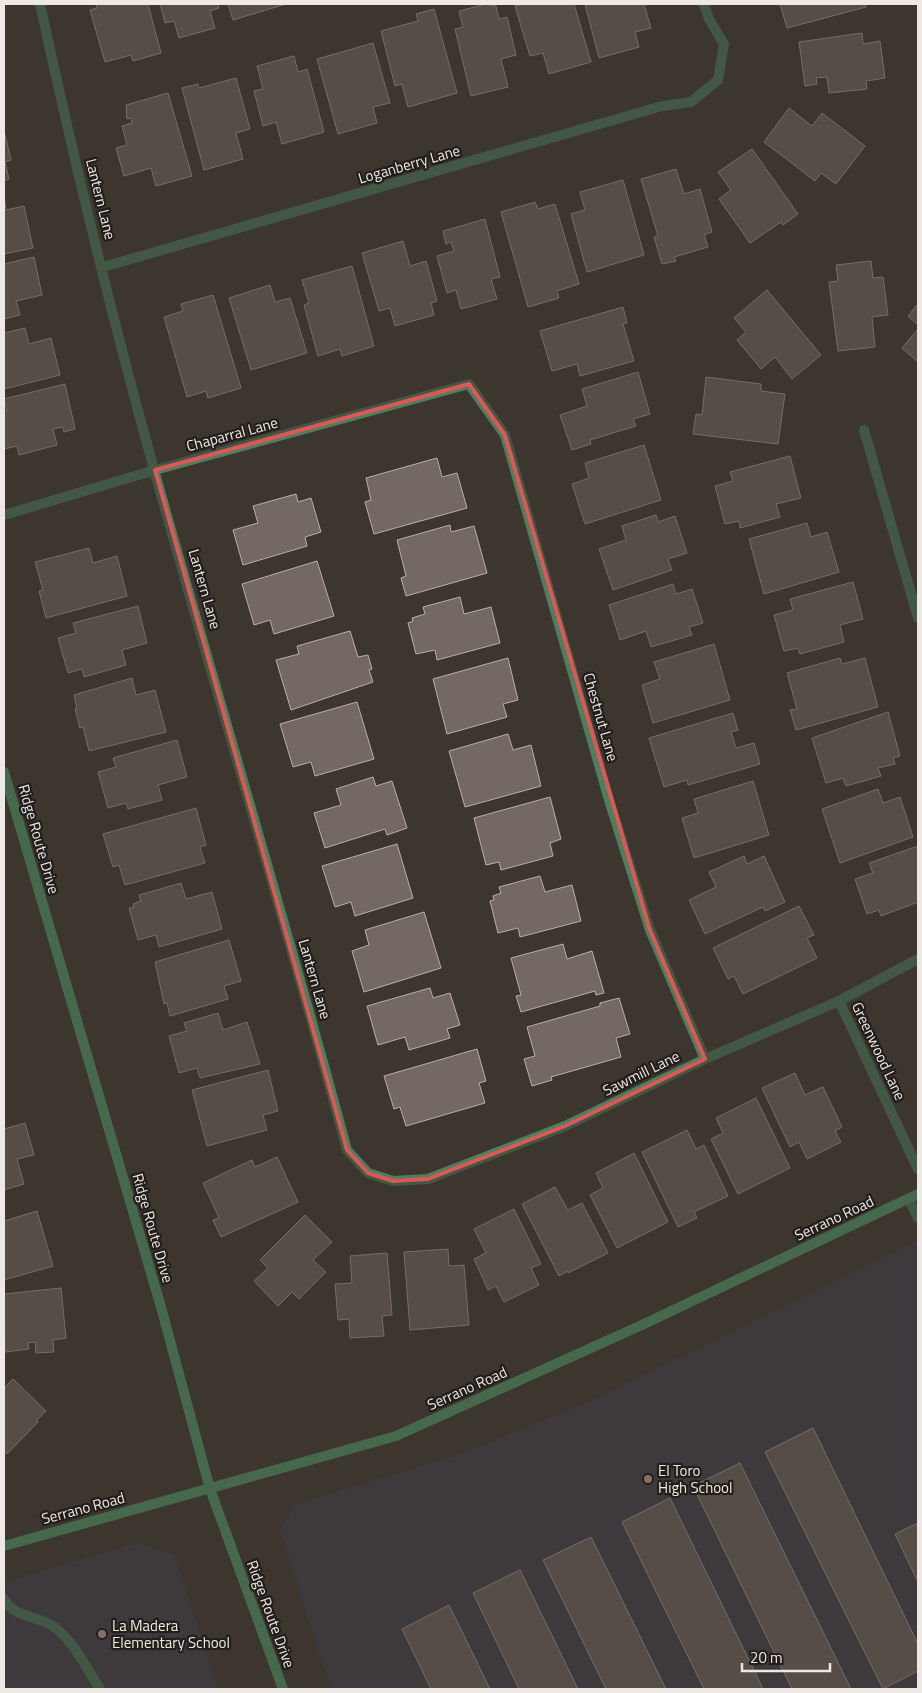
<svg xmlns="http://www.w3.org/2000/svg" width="922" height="1693" font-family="'Titillium Web',sans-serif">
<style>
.education{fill:#413c4e}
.building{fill:#736862;stroke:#baaea8}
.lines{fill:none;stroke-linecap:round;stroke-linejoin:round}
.lane{stroke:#4d7f5f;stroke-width:10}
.street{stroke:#4d7f5f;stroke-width:10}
.secondary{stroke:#53a774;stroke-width:10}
.marked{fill:none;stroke:#dc5857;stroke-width:4;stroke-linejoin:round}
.education-dot{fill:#8d6e63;stroke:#221e1b;stroke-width:2}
.labels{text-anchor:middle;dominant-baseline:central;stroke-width:4.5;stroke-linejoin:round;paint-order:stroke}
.street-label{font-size:15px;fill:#eee9e4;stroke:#221e1b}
.poi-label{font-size:15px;fill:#eee9e4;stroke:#221e1b;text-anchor:start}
</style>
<rect width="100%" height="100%" fill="#3d362f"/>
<path class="education" d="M918,1240V1689H333L323,1666L280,1529L295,1505L461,1454L592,1401Z
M138,1543L175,1556L218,1689H4V1582Z"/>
<path class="building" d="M96,4H148L161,53L133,61L131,55L105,62L90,10L97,8Z
M160,4H218L219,8L210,11L215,28L179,38L174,21L165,23Z
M228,4H286L233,20Z
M486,4L496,6L499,19L507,17L516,55L501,59L508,87L471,96L455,29L463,27L459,11Z
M524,4H574L591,62L549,74L543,53L530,56L515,6Z
M585,4H644L651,28L635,32L639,47L599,58Z
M780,4H865L866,7L787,28Z
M434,9L457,93L408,107L402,84L395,86L381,31L418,21L416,14Z
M862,33L863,44L880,41L885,78L866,81L867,89L829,93L827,77L816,78L817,84L805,86L799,42Z
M373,43L390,103L373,107L377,123L338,134L317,59Z
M294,56L298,72L307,69L324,132L282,144L276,122L263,126L254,91L263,89L257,66Z
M236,78L250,129L236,133L243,159L204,170L182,88L198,84L199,88Z
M168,93L192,176L156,186L151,168L124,176L116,148L127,145L122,126L132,123L131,118L127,119L126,105Z
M789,108L812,126L822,113L865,146L836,184L821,173L815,181L764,142Z
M4,131L11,160L5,162L9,179L4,181Z
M752,149L798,214L783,225L781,222L750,243L719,199L731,190L718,172Z
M676,169L684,194L700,189L712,232L704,235L708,247L674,257L676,261L662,264L654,237L658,236L641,179Z
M623,180L644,255L587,272L571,214L585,210L580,192Z
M4,196L6,210L24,206L33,248L4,254Z
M535,202L538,209L555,204L579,284L557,291L559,298L528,307L501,212Z
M485,219L500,277L491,279L497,299L461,309L456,290L447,293L437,256L454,251L451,242L446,244L443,231Z
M403,241L410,266L426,261L437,301L431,303L434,315L395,326L390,308L379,311L362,253Z
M34,257L42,295L16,301L20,315L4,319V264Z
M871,261L873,278L883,277L888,315L872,317L875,347L838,351L829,282L838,281L836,265Z
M352,266L374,346L342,356L340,349L318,356L304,305L309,303L302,280Z
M270,285L275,302L290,298L307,353L251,370L229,298Z
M767,290L821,355L792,379L775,357L761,369L737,340L746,332L734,318Z
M213,295L241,388L208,398L206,391L187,397L164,317L183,311L181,304Z
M918,304V325L908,316Z
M623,307L627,323L623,324L634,361L580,376L577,364L552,371L540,331Z
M25,328L29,344L51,338L60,375L4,389V333Z
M918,329V362L902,348Z
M638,372L650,414L633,419L636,426L590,440L591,444L572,450L560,415L587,406L582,389Z
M706,377L761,384V391L785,394L778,444L693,434L696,414L702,415Z
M65,384L75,429L64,432L63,427L53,429L57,445L19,455L17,446L4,449V411H7L4,399Z
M644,445L661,500L585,524L572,484L589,478L585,463Z
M790,456L801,498L776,504L780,517L740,528L739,521L725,524L715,486L733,481L730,472Z
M437,458L442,477L457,473L467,508L374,534L365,502L371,500L366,478Z
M296,494L298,502L311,498L321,532L305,537L307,546L243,565L233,530L258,523L253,506Z
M656,515L658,522L675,516L687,553L668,559L672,570L613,590L599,549L626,540L622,526Z
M807,523L811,537L827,532L839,572L764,594L749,539Z
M450,525L451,532L474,526L487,573L406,596L401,578L406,576L397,540Z
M89,548L93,563L117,556L127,596L46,618L39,591L43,590L35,562Z
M317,561L334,616L274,634L270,620L254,625L242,584Z
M853,582L863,619L840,625L844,642L800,654L798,648L784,651L774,615L793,610L790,599Z
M673,584L676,594L692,589L703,623L689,627L692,635L651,647L646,631L620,640L609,605Z
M460,597L464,614L491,607L500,643L437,660L435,650L416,654L408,623L413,621L412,618L425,614L423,607Z
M138,606L147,643L122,650L126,665L84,677L82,669L68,673L58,638L76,633L73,623Z
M350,631L358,657L368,655L372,669L369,670L373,682L291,710L276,660L299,654L297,646Z
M714,644L730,700L653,723L642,685L660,679L654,662Z
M508,658L518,700L503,704L507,717L447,734L433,679Z
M840,658L842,664L865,658L878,707L796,730L790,710L797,709L787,673Z
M132,678L136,695L155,690L166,732L89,751L83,727L80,728L75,709L77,708L74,695Z
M357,702L374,759L315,776L311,762L293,767L280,724Z
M888,712L900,756L893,758L895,764L878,768L881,776L846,786L843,778L826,783L812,738Z
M733,713L738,730L731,732L736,748L754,743L760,764L688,785L687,780L664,787L649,738Z
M508,734L513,750L531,745L541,786L465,807L449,751Z
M177,740L187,777L158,785L162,800L128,809L126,803L108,808L98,772L116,767L113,758Z
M373,777L376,786L392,781L407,828L387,835L385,829L325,848L314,813L341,805L336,789Z
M753,781L769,835L694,858L682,818L698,813L694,799Z
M878,789L883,803L900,797L913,837L840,863L822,809Z
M550,797L561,839L550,843L553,856L501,870L499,862L486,865L474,818Z
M196,808L206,845L200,847L205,863L125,885L119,865L113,867L103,834Z
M397,844L413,898L355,916L351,902L335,907L322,866Z
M918,846V902L881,916L879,910L867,914L855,879L873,873L869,863Z
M744,856L747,864L764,856L785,902L765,911L763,907L705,934L689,900L716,887L709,872Z
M540,876L545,892L572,885L581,921L520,937L518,928L498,933L490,901L494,900L493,896L501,893L499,887Z
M181,883L186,899L212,892L222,929L159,947L156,935L138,940L129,908L134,907L133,904L141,901L139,895Z
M799,906L814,935L807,938L817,958L743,994L734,976L728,979L713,948Z
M424,912L441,968L364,992L352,951L369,945L365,930Z
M229,940L241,981L224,986L228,999L170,1016L167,1003L164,1004L155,962Z
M563,944L567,959L592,951L604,993L596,995L595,991L521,1012L516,996L521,995L511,958Z
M430,988L433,998L450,993L460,1025L447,1029L450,1038L409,1050L405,1037L378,1045L367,1006Z
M619,998L630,1034L616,1038L621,1057L551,1077L552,1080L532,1086L524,1059L535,1056L527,1027L600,1006V1003Z
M218,1013L223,1030L247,1022L260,1064L200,1078L197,1068L179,1073L169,1036L187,1031L184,1023Z
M477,1049L486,1081L479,1083L485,1103L406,1126L400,1107L394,1109L384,1076Z
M268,1070L278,1111L263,1115L267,1130L207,1146L192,1090Z
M795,1073L805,1095L823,1087L842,1127L835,1131L841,1142L807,1159L799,1142L790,1147L762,1088Z
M756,1098L790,1168L738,1194L711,1139L723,1133L716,1118Z
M25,1123L34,1155L17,1159L24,1184L4,1190V1129Z
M687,1130L696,1149L704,1145L728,1196L694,1212L697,1218L678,1227L642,1152Z
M634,1153L668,1222L617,1248L590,1195L603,1188L596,1173Z
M277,1157L298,1202L221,1237L213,1220L219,1218L203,1183L252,1160L255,1167Z
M555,1187L568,1210L582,1203L608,1253L568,1273L567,1271L559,1276L522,1204Z
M514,1209L541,1264L531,1268L539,1285L504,1302L496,1286L488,1290L474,1259L486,1253L474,1229Z
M37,1211L53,1266L4,1280V1221Z
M305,1215L332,1242L313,1260L326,1272L299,1299L292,1292L278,1306L254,1281L268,1268L260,1260Z
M448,1249L449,1266L464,1265L469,1325L410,1330L404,1252Z
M387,1253L392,1315L382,1316L384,1336L350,1338L349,1319L338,1320L335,1284L352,1283L350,1256Z
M61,1288L66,1338L53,1340L54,1352L36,1353L35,1342L28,1343L29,1349L5,1352L4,1294Z
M13,1379L46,1411L37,1420L38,1422L7,1454L4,1451V1388Z
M813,1428L918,1644V1671L883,1689L765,1452Z
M740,1463L851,1689H792L693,1486Z
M670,1498L763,1689H704L622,1522Z
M918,1523V1582L895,1534Z
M591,1537L666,1689H606L543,1560Z
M520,1570L578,1689H519L473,1593Z
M449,1605L490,1689H431L402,1629Z"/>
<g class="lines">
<path class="lane" d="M909,1199L918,1218
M4,1599C14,1619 41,1615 57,1629C75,1644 87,1669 100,1689"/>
<path class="street" d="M40,4C74,161 112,318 155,473C218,699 286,923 347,1150L368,1173L393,1181L428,1179L565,1126L705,1059L839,1001L918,959
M103,267L662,106L691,102L718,80L724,44L709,19L704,4
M864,430L918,618
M4,515L155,470L469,384L505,435L609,800L650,930L705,1059
M839,1001L918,1169"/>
<path class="secondary" d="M4,772L161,1307L210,1489L283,1689
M4,1546L396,1436L644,1324L918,1194"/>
</g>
<path d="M0 0H922V1693H0ZM469,384L505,435L650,930L705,1059L565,1126L428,1179L393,1181L368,1173L347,1150L155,470Z" fill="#3d362f" fill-opacity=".55" fill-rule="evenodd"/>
<path class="marked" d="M469,384L505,435L650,930L705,1059L565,1126L428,1179L393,1181L368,1173L347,1150L155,470Z"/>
<g class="education-dot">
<circle cx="648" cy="1479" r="5"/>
<circle cx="102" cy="1634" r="5"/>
</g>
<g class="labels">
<g class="street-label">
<text transform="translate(409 164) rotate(-16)">Loganberry Lane</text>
<text transform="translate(101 199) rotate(76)">Lantern Lane</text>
<text transform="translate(232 434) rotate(-15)">Chaparral Lane</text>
<text transform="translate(205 589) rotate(74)">Lantern Lane</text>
<text transform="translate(601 717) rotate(74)">Chestnut Lane</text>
<text transform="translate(39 839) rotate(74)">Ridge Route Drive</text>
<text transform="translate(315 979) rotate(74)">Lantern Lane</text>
<text transform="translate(879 1051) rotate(65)">Greenwood Lane</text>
<text transform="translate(641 1073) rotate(-26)">Sawmill Lane</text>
<text transform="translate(834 1218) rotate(-25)">Serrano Road</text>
<text transform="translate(153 1228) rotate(74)">Ridge Route Drive</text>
<text transform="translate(467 1388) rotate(-24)">Serrano Road</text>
<text transform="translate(83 1508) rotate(-15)">Serrano Road</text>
<text transform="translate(271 1614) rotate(70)">Ridge Route Drive</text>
</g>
<g class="poi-label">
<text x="658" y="1470">El Toro<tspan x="658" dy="17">High School</tspan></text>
<text x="112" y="1625">La Madera<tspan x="112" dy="17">Elementary School</tspan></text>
</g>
</g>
<rect width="922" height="1693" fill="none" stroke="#eee9e4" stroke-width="10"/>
<path d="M742 1663v8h88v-8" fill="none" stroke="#eee9e4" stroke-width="2.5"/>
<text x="750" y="1663" font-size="15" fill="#eee9e4" stroke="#221e1b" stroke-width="4" paint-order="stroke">20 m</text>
</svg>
